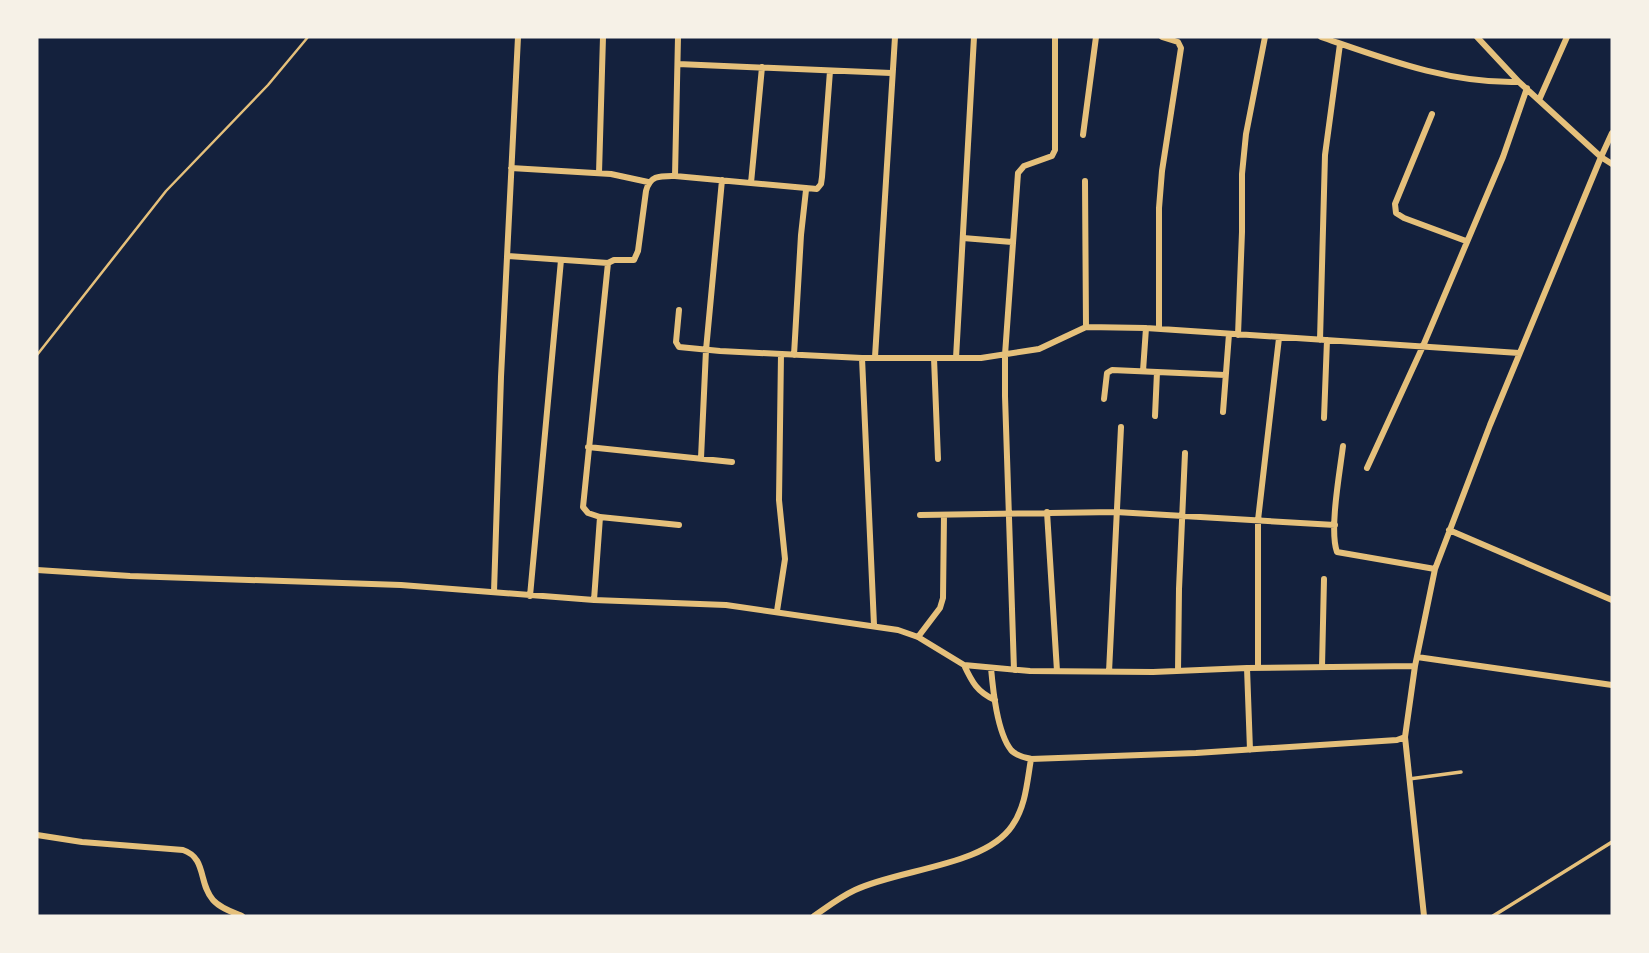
<svg xmlns="http://www.w3.org/2000/svg" width="1649" height="953" font-family="Lato,sans-serif">
<style>
.lines{fill:none;stroke-linecap:round;stroke-linejoin:round}
.path{stroke:#e5c07b;stroke-width:2.5}
.service{stroke:#e5c07b;stroke-width:3.5}
.minor{stroke:#e5c07b;stroke-width:6}
</style>
<rect width="100%" height="100%" fill="#14213d"/>
<g class="lines">
<path class="path" d="M37,355L166,191L268,85L308,37"/>
<path class="service" d="M1409,779L1461,772
M1493,916L1612,842"/>
<path class="minor" d="M1321,37C1385,59 1450,84 1519,82L1601,157L1612,133
M1477,37L1519,82
M678,64L891,73
M1539,100L1567,37
M1432,114L1395,204L1396,213L1404,218L1466,241
M1083,135L1096,37
M511,168L611,174L648,182
M599,173L603,37
M675,176L678,37
M1085,181L1086,327
M751,183L762,67
M963,238L1012,242
M507,256L608,263
M679,310L676,342L679,347L720,351L862,358H981L1039,349L1086,327L1146,328L1519,353
M1159,329V208L1162,171L1181,48L1178,42L1162,37
M1238,335L1242,232V174L1246,134L1265,37
M1320,340L1325,155L1340,44
M794,355L801,235L806,190
M875,357L895,37
M862,358L874,625
M934,358L938,459
M956,358L974,37
M1143,371L1146,328
M1104,399L1107,373L1112,370L1225,375
M1223,412L1229,334
M1155,416L1157,372
M1324,418L1327,340
M1343,446C1340,471 1329,530 1337,552L1435,569
M588,447L732,462
M701,458L706,350L722,180
M1367,468L1423,346L1503,157L1527,88
M1047,512L1057,671
M920,515L1116,512L1335,525
M679,525L600,517L588,513L583,507L608,263L614,260H634L638,251L646,191C650,175 660,176 675,176L817,189L821,184L822,177L830,71
M1449,530L1612,600
M37,570L130,576L401,585L594,600L726,605L898,630L918,637L964,665L1030,671L1153,672L1247,668L1415,666
M494,592L501,377L518,37
M530,596L561,260
M594,600L600,517
M777,611L785,559L779,500L781,354
M918,637L940,608L943,598L944,515
M1417,657L1612,685
M964,665C972,682 977,692 995,700
M1322,667L1324,579
M991,668C993,690 997,732 1011,750C1016,756 1024,757 1031,759L1196,753L1397,740L1405,737L1415,666L1435,569L1490,425L1601,157L1612,164
M1247,668L1250,750
M1258,668V520L1279,338
M1014,670L1005,396V355L1018,173L1024,166L1052,156L1055,150V37
M1178,671L1179,589L1185,453
M1109,672L1121,427
M1405,737L1424,916
M37,835L82,842L183,850C207,858 198,883 213,900C220,908 232,912 242,916
M814,916C827,907 840,897 855,890C899,869 985,866 1012,826C1026,806 1027,782 1031,759"/>
</g>
<rect width="1649" height="953" fill="none" stroke="#f6f1e7" stroke-width="77"/>
</svg>
